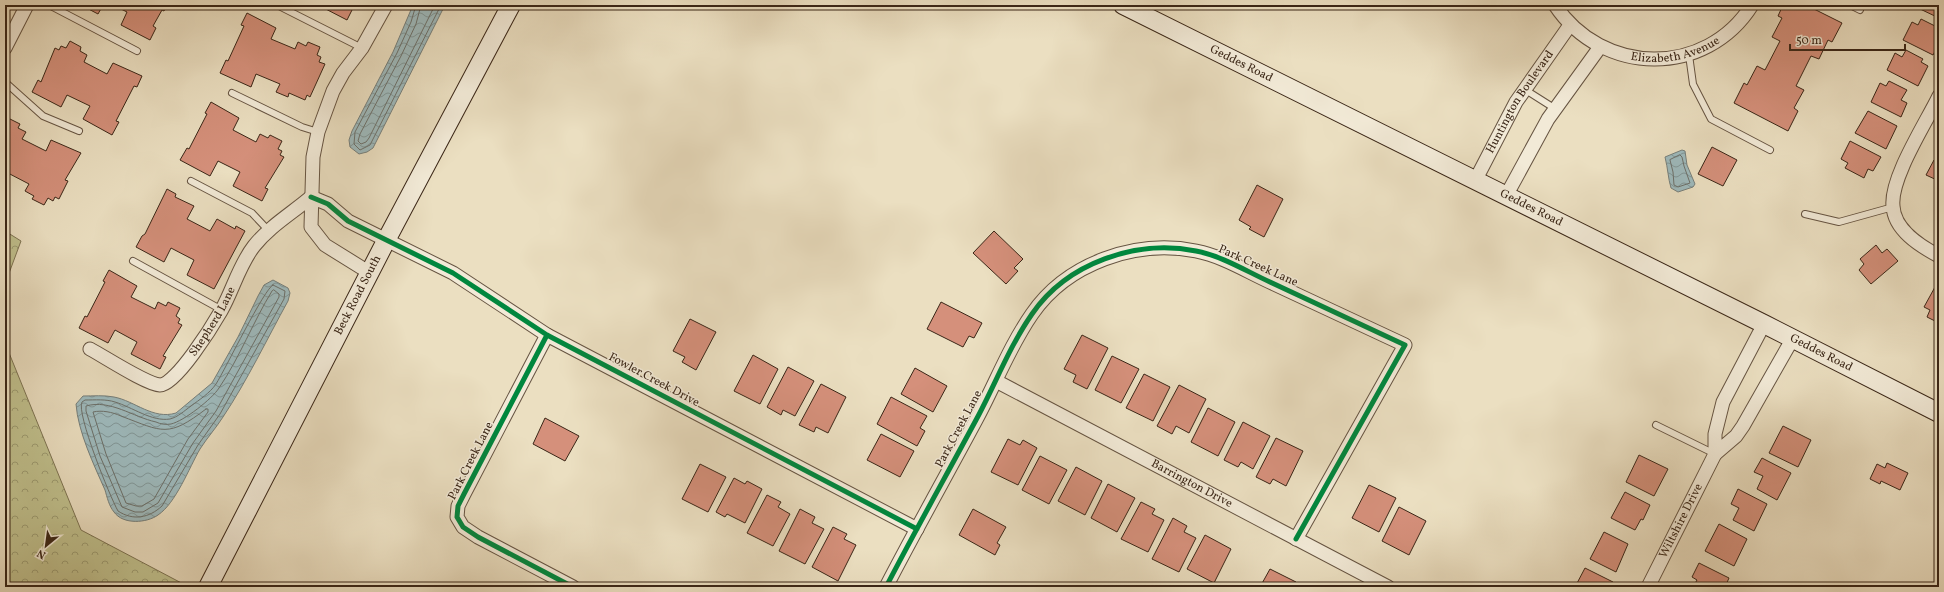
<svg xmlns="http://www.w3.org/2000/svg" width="1944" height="592" font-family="Vollkorn,serif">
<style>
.forest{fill:url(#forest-crowns);stroke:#7d7352}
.water{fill:url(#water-waves);stroke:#767f7b}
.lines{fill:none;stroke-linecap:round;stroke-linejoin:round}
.shore{stroke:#6c706a;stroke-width:1}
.building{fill:#d5907b;stroke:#3a2617}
.service-casing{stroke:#665442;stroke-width:8}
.minor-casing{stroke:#665442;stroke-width:15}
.secondary-casing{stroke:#3a2617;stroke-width:20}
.service{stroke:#f2ead7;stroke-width:6}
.minor{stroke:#f2ead7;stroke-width:13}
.secondary{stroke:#f2ead7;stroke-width:18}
.cycleway-casing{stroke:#f2ead7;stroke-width:8}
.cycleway{stroke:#00873e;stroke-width:5}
.labels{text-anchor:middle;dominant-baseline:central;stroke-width:3;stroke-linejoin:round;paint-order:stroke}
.street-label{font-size:12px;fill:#3a2617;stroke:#f2ead7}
</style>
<defs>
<pattern id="forest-crowns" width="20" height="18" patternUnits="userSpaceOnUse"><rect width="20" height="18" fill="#c0c08d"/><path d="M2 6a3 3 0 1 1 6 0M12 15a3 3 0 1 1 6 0" fill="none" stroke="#9d9c72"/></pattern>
<pattern id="water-waves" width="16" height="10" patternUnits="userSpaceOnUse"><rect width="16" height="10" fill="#9ebabd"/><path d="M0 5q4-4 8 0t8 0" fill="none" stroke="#829799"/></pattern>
</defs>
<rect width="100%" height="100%" fill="#ebdfc1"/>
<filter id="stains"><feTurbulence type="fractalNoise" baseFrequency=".005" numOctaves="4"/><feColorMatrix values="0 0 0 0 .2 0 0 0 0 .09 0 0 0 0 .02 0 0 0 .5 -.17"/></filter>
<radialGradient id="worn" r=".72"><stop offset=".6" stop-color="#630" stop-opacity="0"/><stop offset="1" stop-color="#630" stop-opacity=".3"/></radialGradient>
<path class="forest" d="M5,231L21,241L5,284Z
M5,343L81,530L189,587H5Z"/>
<path class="water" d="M413,5H445L373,148L367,152L359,154L350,147L349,140L352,131L393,52Z
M1682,150L1685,151L1687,165L1695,184L1693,187L1678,192L1671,188C1668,178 1668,169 1665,157Z
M273,280L288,288L290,293L288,301C267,339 247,381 223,417C216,428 207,438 200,449C189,468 176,503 158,515C147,523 123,525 114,512C109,506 107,497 105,490C94,465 78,432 76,404L83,396C93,396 104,395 114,397C135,401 153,420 176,413L212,383L238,337L258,296L264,285Z"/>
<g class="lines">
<path class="shore" d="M416,5L411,22L397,53L355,132L354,144L360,150L370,145L441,5
M421,5L416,24L401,56L360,134L358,141L361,144L366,142L369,138L435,5
M1680,155L1682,157L1684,166L1690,183L1678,187L1674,185L1673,172L1670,160Z
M273,285L285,291L284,299L220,414L198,445L162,506C149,518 133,521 118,511C110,497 76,413 82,402L85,400C95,400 106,399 115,402C132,407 152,422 170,419C178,417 184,411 191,406C199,400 210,393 216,384C225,370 265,287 273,285Z
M274,290L279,294V297L216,411L193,443L158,503L143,512H135L122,507L100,456L86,411V406C110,399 133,417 156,422C160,424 166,425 171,424C184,421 212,399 219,388C240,357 253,322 272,291Z
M206,409H208V412L188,439L154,499L142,506H136L126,503L106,454L93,412C102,410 112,412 121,416C163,432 168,438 206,409Z"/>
</g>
<path class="building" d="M81,5H103L98,14Z
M113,5H167L164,11L162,10L153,26L156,28L150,40L121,25L127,12Z
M318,5H352L351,7L353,8L347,20Z
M1783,5H1806L1842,23L1832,42L1828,40L1819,59L1811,56L1796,86L1804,90L1794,108L1798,111L1788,131L1734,103L1744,83L1747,85L1757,66L1765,70L1780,41L1772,37L1782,18L1778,16Z
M1919,5H1939V18L1918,8Z
M247,13L276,28L271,39L295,49L298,42L306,46L308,42L320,47L317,55L321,57L319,62L325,64L310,97L307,95L305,100L289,93L288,97L276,92L280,84L256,74L251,87L220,73L226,60L228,61L244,26L241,25Z
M1921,19L1939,28L1935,37L1939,39V44L1933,55L1903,40L1912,22L1918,25Z
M70,41L81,47L80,51L87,55L84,62L107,74L113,63L142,76L137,87L134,86L116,121L119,122L112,135L83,119L90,106L67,95L61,107L32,92L38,80L41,82L55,48L59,50L61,46L66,48Z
M1906,50L1923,59L1921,62L1928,66L1918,86L1887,70L1895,53L1902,57Z
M1889,81L1907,90L1901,100L1907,103L1901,117L1871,102L1880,83L1886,86Z
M211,102L239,118L233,130L256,142L260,134L268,138L270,135L282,141L278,149L282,151L280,155L284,157L265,188L268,189L262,201L233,186L240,172L218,161L210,176L180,160L187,148L189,149L207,114L205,113Z
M1868,111L1897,126L1886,149L1855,133Z
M8,118L20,124L18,128L26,132L22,139L46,151L51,140L81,153L65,180L68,181L59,199L55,197L53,201L48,198L44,205L32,199L34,196L25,191L29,184L6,172L5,173V125Z
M1850,141L1881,157L1873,171L1868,169L1864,178L1845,168L1848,163L1841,159Z
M1712,147L1737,160L1723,186L1698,174Z
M1934,160L1939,162V181L1926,175Z
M1257,185L1283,199L1264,237L1249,229L1251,227L1239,220Z
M167,189L176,194L175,197L194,206L187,219L210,231L217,219L235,229L236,226L245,231L214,289L187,275L194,260L171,248L164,262L136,247L142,236L145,234Z
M994,231L1023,259L1014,268L1018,271L1006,284L973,253Z
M1876,245L1882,253L1887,249L1898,261L1871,284L1859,270L1864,264L1860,259Z
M109,270L137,286L131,297L155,309L158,302L166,306L168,302L180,308L176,316L180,319L178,323L182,325L163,356L166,357L160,369L131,354L137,342L115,330L108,343L79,328L85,316L87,317L105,282L103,281Z
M1935,287L1939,290V323L1927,317L1930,310L1924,307Z
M941,302L982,323L974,338L969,336L963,347L927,329Z
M690,319L716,332L696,370L682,362L685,357L673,351Z
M1082,335L1108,348L1087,389L1073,382L1076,375L1064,369Z
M753,355L778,369L760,404L734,391Z
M1112,356L1139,369L1121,403L1095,390Z
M788,367L814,381L795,416L783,410L781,415L767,407Z
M915,368L947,386L933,412L901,394Z
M1144,374L1170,387L1153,421L1126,408Z
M821,384L846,397L828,433L816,427L814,432L799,425Z
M1179,385L1206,399L1189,433L1176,426L1172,434L1157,426Z
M891,397L927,416L920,428L925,431L917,446L877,424Z
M1208,408L1235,422L1218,456L1191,442Z
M545,418L579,436L565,461L533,444Z
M1243,422L1270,436L1253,469L1241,462L1238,467L1224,460Z
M1783,426L1811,440L1798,467L1769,453Z
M881,434L914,451L900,477L867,460Z
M1276,438L1303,451L1286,486L1273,479L1270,484L1256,477Z
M1008,439L1020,445L1023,440L1037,448L1018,485L991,472Z
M1639,455L1668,469L1654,496L1626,482Z
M1040,456L1067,470L1049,504L1022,490Z
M1762,458L1791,473L1777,500L1757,489L1763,476L1754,472Z
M1887,463L1908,473L1900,490L1881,481L1880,484L1870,479L1877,464L1885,468Z
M700,464L726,477L708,512L682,499Z
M1076,467L1102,481L1085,515L1058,501Z
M734,478L745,484L747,481L762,489L745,523L727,514L725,517L716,512Z
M1108,484L1135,498L1117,532L1091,518Z
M1369,485L1396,498L1379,532L1352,518Z
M1738,489L1767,504L1754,531L1733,520L1739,508L1731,504Z
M1625,492L1650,505L1643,520L1641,519L1635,530L1611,518Z
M767,495L781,502L778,507L790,514L773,546L747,533Z
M1141,502L1155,509L1152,514L1164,520L1148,552L1121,539Z
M1399,507L1426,521L1409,555L1382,541Z
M800,509L815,517L812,523L824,529L805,564L779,551Z
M973,509L1006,527L997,543L1000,545L995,555L959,535Z
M1173,518L1187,526L1184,532L1196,538L1179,572L1152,559Z
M1719,524L1747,539L1734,566L1705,551Z
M833,527L847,534L844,539L856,545L838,581L812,567Z
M1604,532L1628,544L1616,572L1590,559Z
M1205,535L1231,549L1214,583L1187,569Z
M1699,563L1729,578L1725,587H1693L1697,580L1692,577Z
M1585,568L1613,582L1611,587H1575Z
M1270,569L1296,582L1294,587H1260Z"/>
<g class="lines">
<defs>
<path id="service" d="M49,5L137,51
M277,5L362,48
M1850,5L1860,10
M1689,55L1693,84L1711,119L1770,150
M5,82L43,116L79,131
M1524,89L1554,108
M232,93L302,127L318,132
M191,181L252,213L268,230
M1805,214L1839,222L1893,207
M133,261L222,310
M1656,425L1715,454"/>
<g id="minor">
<path id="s1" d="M1555,5C1602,76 1706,78 1752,5"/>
<path d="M5,48L27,5"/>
<path d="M1939,96C1926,123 1890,178 1893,206C1894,230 1920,246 1939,256"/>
<path id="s2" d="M1475,181L1516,102L1570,25"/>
<path d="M1506,196L1548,119L1600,47"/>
<path d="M311,197L328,204L348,221L453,273L547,335L917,529"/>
<path d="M370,273L325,245L311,227L313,157L318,132L333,91L343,73L362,48L386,5"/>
<path d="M1764,324L1723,402L1715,434V454L1736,436L1743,426L1793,338"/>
<path d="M547,335L464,494L458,506L457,517L463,527L478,537L573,587"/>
<path id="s3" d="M90,349C105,357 146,384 160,385C176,385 213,325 221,311C233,290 239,265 254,246C270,226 291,214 311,197"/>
<path id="s4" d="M996,381L1388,587"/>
<path d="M886,587C915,531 946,476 976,420C995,385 1009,347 1032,314C1067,263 1136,239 1196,251C1222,256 1246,271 1270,282C1315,303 1360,324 1405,345L1296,539"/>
<path id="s5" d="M1648,587L1715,454"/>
</g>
<g id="secondary">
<path id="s6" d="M1123,5L1764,324L1939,413"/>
<path id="s7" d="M208,587L390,233L511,5"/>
</g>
</defs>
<use href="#service" class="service-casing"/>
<use href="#minor" class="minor-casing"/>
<use href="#secondary" class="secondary-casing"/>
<use href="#service" class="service"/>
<use href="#minor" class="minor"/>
<use href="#secondary" class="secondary"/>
<defs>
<path id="cycleway" d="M311,197L328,204L348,221L453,273L547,335L917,529
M547,335L464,494L458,506L457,517L463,527L478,537L573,587
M886,587C915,531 946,476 976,420C995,385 1009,347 1032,314C1067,263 1136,239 1196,251C1222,256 1246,271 1270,282C1315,303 1360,324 1405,345L1296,539"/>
</defs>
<use href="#cycleway" class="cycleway-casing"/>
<use href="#cycleway" class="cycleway"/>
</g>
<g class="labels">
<g class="street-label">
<text stroke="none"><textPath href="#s1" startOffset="140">Elizabeth Avenue</textPath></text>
<text stroke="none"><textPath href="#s6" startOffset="132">Geddes Road</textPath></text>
<text stroke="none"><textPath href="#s2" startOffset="91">Huntington Boulevard</textPath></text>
<text stroke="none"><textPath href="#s6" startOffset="456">Geddes Road</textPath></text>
<text transform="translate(1258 266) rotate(24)">Park Creek Lane</text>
<text stroke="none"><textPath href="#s7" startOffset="328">Beck Road South</textPath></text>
<text stroke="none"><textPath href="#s3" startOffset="163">Shepherd Lane</textPath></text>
<text stroke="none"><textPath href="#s6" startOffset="780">Geddes Road</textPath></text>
<text transform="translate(654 380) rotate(28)">Fowler Creek Drive</text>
<text transform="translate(959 429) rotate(-62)">Park Creek Lane</text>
<text transform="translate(471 461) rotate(-63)">Park Creek Lane</text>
<text stroke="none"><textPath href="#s4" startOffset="221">Barrington Drive</textPath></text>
<text stroke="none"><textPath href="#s5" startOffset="74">Wiltshire Drive</textPath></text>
</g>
</g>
<rect width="1944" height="592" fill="none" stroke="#ebdfc1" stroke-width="20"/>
<rect x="6" y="6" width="1932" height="580" fill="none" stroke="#3a2617" stroke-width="2"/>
<rect x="10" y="10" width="1924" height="572" fill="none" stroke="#3a2617"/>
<g transform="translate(46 546) rotate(209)" stroke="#f2ead7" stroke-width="3" paint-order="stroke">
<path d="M0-3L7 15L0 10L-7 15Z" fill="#3a2617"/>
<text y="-6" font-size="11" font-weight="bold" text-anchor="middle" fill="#3a2617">N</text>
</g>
<path d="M1790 44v6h115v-6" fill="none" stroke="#3a2617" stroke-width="2"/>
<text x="1796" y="44" font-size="12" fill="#3a2617" stroke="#f2ead7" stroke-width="3" paint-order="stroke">50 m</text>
<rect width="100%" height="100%" filter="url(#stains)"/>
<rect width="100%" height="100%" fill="url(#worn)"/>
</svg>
